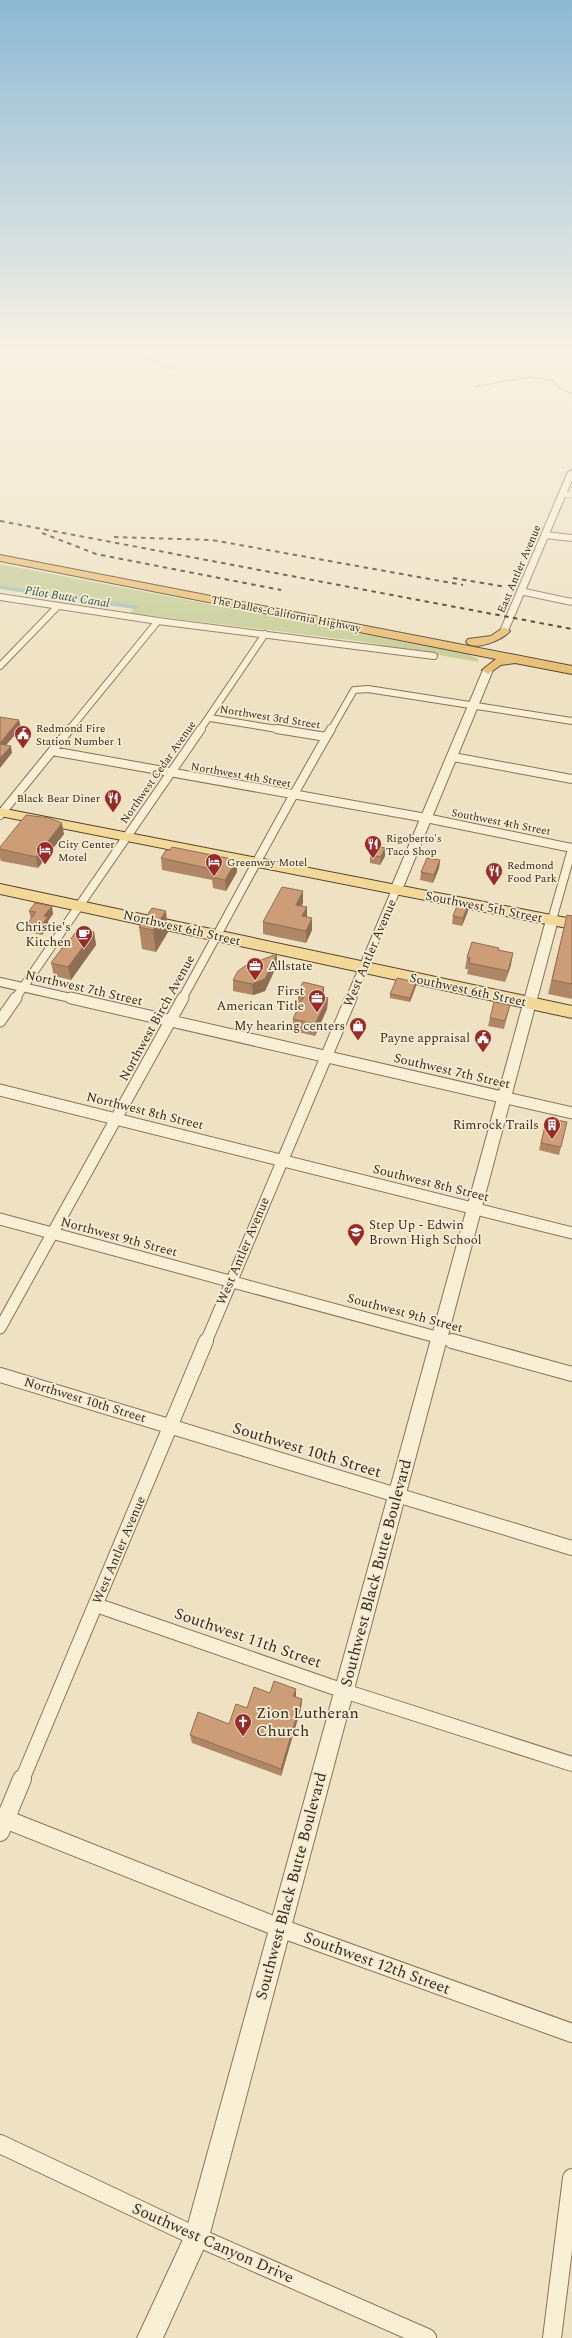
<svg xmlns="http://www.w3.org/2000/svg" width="572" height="2338" font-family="Spectral,serif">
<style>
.green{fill:#c5cd96}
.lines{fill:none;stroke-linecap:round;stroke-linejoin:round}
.stream{stroke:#6b8f87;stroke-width:1.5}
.canal{fill:#a4c1b9;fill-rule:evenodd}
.minor-far5-casing{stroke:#897359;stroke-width:6}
.minor-far4-casing{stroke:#897359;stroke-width:8}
.minor-far3-casing{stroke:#897359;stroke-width:10}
.minor-far2-casing{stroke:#897359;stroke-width:13}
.minor-far1-casing{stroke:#897359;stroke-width:16}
.minor-casing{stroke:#897359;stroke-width:20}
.tertiary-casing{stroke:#897359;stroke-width:2}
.secondary-casing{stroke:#6a543c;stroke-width:2}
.primary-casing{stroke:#56412d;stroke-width:2}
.trunk-casing{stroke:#56412d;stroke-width:2}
.minor-far5{stroke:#f9efd5;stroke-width:5.5}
.minor-far4{stroke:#f9efd5;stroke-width:6}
.minor-far3{stroke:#f9efd5;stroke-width:8}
.minor-far2{stroke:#f9efd5;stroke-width:11}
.minor-far1{stroke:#f9efd5;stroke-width:14}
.minor{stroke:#f9efd5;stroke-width:18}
.tertiary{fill:#f9efd5;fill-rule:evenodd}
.secondary{fill:#f9efd5;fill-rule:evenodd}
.primary{fill:#f2d999;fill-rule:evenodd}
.trunk{fill:#e8be75;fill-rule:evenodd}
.rail{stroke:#382b1d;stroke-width:2;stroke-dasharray:4.5 4.5;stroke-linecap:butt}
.wall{fill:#b08766}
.shaded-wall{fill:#906e53}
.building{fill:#cd9d77;stroke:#906e53}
.labels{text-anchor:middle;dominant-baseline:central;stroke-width:3.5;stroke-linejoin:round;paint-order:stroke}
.far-street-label{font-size:11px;fill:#382b1d;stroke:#f6ecd2}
.far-poi-label{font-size:11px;fill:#382b1d;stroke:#f6ecd2;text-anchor:start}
.far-water-label{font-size:12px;font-style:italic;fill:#2c5856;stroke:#f6ecd2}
.street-label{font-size:13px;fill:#382b1d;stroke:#f6ecd2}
.poi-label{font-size:13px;fill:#382b1d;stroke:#f6ecd2;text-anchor:end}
.near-street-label{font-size:16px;fill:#382b1d;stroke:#f6ecd2}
.near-poi-label{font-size:16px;fill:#382b1d;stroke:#f6ecd2;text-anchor:start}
</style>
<rect width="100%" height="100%" fill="#efe2c2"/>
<path class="green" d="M0,564L467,654L477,658L479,662L358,641L130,613L136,606L0,585Z"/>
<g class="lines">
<path class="stream" d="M59,353L73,355H139L176,370
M474,387L528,377L552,380L559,388L572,394"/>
<path class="canal" d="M0,585L134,605L138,607L134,609L0,589Z"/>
<defs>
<path id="minor-far5" d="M563,494L572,495"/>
<path id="minor-far4" d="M545,535L572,538
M520,591L572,602
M0,597L158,621L434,656
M0,666L58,606
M210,718L283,730
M69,730L158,621
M200,730L265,634
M331,730L354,690L368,689L572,721"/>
<path id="minor-far3" d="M277,729L326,737
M52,751L426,818L572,848
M453,757L572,779
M0,815L70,729
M552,920L572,849
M0,982L75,999
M15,999L201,729
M182,999C232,909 279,818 331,729
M350,999L396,890"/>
<path id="minor-far2" d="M71,998L572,1113
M0,1021L16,998
M0,1090L572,1233
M0,1219L455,1342
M0,1328L183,998
M206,1342L351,998"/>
<path id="minor-far1" d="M452,1341L572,1374
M0,1375L572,1548
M96,1605L344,1691L572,1764
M22,1780L206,1341"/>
<path id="minor" d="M0,1817L280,1928L572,2033
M0,1832L22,1779
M0,2144L197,2237L427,2338
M552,2338L572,2178"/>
<path id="tertiary" d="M572,470V480L508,631L501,633L500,631L568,472Z
M488,667L493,670L402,890L396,894L392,892L390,890L483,670Z
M552,916L558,920L209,2237L163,2338H137L185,2235L546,920Z"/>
<path id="secondary" d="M537,353L572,354V358L540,355Z"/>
<path id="primary" d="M0,808L572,919V929L0,816Z
M0,884L572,1006V1018L0,894Z"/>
<path id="trunk" d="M0,555L572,666V674L515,663L501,665L488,674L482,670L496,659L0,561Z
M504,627L510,631C503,640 474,652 466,642L468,639L491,636Z"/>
</defs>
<use href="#minor-far5" class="minor-far5-casing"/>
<use href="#minor-far4" class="minor-far4-casing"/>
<use href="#minor-far3" class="minor-far3-casing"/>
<use href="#minor-far2" class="minor-far2-casing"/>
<use href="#minor-far1" class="minor-far1-casing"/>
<use href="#minor" class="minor-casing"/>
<use href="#tertiary" class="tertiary-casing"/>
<use href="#secondary" class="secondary-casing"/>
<use href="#primary" class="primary-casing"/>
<use href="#trunk" class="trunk-casing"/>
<use href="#minor-far5" class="minor-far5"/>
<use href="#minor-far4" class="minor-far4"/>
<use href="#minor-far3" class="minor-far3"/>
<use href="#minor-far2" class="minor-far2"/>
<use href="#minor-far1" class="minor-far1"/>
<use href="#minor" class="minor"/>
<use href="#tertiary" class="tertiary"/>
<use href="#secondary" class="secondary"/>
<use href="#primary" class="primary"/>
<use href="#trunk" class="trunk"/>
<path class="rail" d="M0,521L572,629
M42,533L96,554L281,590
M114,537L212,540L463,585
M453,578L506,587"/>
</g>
<path class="wall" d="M64,834L38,868L1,861L0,858V847Z
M385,848V856L380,865L370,863V855Z
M161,858L237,872L226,891L213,888L212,880L162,870Z
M440,860L439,868L433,883L420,880L421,872Z
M303,903L301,906L307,907V917L312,930L306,943L263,934V922Z
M29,911L53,914L48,921L49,925L42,935L29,932L27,924L31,919Z
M468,911L462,926L452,924L453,916Z
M567,915L572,916V999L548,994Z
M139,927L168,932L156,952L142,949Z
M94,932L96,945L71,980L54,976L51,963L67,944Z
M498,950L511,965L505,982L467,974L468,969H465L467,957Z
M277,965L265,991L253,995L233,991V980Z
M416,986L410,1002L390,998V994Z
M298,992L328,998L327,1009L315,1036L293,1031V1019L300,1005L298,1004Z
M510,1005L504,1029L488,1026L490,1018Z
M545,1125L561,1147L559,1155L539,1150Z
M270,1693L296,1697L302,1699L301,1708L281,1776L192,1743L190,1735L229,1724Z"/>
<path class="shaded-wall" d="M19,720L21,728L1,751L0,743Z
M11,746L12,753L0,768V758Z
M62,823L64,834L38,868L36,857Z
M385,848V856L380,865L381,857Z
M237,860V872L226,891L225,880Z
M440,860L439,868L433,883L434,875Z
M303,891V903L296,917V905Z
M469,903L468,911L462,926L463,918Z
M52,906L53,914L48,921L49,925L42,935L40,927L44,916Z
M307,907V919L302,916Z
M166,911L168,932L156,952L153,930Z
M312,918V930L306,943V931Z
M94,932L96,945L71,980L68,967Z
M513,953L511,965L505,982L508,971Z
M277,954V965L265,991L253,995L252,984Z
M416,982V986L410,1002V998Z
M324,987V998L320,996Z
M328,998L327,1009L315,1036V1024Z
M296,1689V1697L293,1696Z
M302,1699L301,1708L281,1776V1769Z"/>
<path class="building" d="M0,717L19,720L0,743Z
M0,744L11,746L0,758Z
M26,815L49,818L62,823L36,857L0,849V847Z
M375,846L385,848L381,857L370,855Z
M172,847L237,860L225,880L212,877L216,870L161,858L166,850H170Z
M427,858L440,860L434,875L421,872Z
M282,887L303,891L296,905L307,907L302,916L312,918L306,931L263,922Z
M459,901L469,903L463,918L453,916Z
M35,903L52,906L44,916L48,917L40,927L27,924L36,912L29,911Z
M152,908L166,911L153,930L139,927Z
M567,915L572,916V984L552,980Z
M78,929L94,932L68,967L51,963L65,944H67Z
M472,942L499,948L498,950L513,953L508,971L469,963L470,958L467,957Z
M277,954L265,979L252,984L233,980L238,971L245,966Z
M397,978L416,982L410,998L390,994Z
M303,982L324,987L320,996L328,998L315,1024L293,1019L305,994L298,992Z
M494,1002L510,1005L505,1021L490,1018Z
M547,1118L567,1122L561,1147L541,1143Z
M274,1681L296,1689L293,1696L302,1699L281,1769L190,1735L198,1712L229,1724L236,1704L247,1708L254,1687L270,1693Z"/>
<linearGradient id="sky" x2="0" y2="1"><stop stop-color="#8db9d5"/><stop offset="0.52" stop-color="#f8f2e4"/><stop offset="1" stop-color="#f8f2e4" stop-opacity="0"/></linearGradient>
<rect width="572" height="680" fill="url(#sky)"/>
<defs>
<symbol id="civic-pin" viewBox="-11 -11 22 30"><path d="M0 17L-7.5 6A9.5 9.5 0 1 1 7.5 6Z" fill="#982a28" stroke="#f6ecd2"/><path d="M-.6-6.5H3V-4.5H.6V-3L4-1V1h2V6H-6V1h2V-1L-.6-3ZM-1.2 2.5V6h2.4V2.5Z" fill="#fff"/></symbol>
<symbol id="restaurant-pin" viewBox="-11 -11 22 30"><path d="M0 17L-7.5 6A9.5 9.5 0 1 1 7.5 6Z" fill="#982a28" stroke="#f6ecd2"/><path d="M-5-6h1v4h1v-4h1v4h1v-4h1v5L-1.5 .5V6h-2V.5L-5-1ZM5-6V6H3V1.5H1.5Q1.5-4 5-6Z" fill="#fff"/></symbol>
<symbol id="hotel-pin" viewBox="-11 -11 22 30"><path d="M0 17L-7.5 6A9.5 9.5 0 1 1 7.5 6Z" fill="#982a28" stroke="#f6ecd2"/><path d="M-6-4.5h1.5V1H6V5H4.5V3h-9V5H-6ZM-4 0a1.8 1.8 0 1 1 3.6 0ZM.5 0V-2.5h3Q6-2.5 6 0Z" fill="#fff"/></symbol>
<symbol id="cafe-pin" viewBox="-11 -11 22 30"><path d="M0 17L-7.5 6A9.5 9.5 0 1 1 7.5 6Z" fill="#982a28" stroke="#f6ecd2"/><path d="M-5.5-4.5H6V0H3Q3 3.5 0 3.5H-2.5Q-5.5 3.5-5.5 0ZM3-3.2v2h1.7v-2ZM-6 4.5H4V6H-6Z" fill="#fff"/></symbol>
<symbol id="office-pin" viewBox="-11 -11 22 30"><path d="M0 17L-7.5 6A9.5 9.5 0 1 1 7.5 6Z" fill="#982a28" stroke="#f6ecd2"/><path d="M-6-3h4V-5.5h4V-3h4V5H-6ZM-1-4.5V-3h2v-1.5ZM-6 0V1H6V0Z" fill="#fff"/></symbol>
<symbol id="shop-pin" viewBox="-11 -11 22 30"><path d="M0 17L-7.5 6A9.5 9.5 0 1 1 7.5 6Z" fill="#982a28" stroke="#f6ecd2"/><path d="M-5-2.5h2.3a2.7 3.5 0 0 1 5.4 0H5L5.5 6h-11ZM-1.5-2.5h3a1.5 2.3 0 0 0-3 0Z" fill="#fff"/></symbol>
<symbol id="building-pin" viewBox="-11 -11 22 30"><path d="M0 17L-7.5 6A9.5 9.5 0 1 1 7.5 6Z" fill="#982a28" stroke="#f6ecd2"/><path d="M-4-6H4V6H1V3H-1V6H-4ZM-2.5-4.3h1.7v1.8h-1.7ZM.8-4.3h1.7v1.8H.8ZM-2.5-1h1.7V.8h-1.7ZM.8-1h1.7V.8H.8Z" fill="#fff"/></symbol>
<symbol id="school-pin" viewBox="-11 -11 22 30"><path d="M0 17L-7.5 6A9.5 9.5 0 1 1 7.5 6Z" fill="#982a28" stroke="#f6ecd2"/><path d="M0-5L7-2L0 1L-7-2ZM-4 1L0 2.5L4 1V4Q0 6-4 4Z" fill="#fff"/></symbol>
<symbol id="church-pin" viewBox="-11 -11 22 30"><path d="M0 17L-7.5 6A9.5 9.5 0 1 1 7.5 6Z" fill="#982a28" stroke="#f6ecd2"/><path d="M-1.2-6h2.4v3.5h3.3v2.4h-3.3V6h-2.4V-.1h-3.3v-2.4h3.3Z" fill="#fff"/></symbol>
</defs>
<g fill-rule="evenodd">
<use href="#civic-pin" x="13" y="724" width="20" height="27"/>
<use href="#restaurant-pin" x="103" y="788" width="20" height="27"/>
<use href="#restaurant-pin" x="363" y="834" width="20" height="27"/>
<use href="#hotel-pin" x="35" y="840" width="20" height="27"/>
<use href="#hotel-pin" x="204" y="852" width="20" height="27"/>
<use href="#restaurant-pin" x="484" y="861" width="20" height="27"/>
<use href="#cafe-pin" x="74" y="924" width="20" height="27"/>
<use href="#office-pin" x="245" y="956" width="20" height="27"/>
<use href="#office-pin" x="307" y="988" width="20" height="27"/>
<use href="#shop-pin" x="348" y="1016" width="20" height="27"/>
<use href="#civic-pin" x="473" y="1028" width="20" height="27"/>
<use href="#building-pin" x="542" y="1115" width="20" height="27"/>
<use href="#school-pin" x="346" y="1222" width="20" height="27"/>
<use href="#church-pin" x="233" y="1712" width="20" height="27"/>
</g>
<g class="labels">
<g class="far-street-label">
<text transform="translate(519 569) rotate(-67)">East Antler Avenue</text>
<text transform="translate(286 614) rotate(11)">The Dalles-California Highway</text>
<text transform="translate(270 717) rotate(9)">Northwest 3rd Street</text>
<text transform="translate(158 772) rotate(-55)">Northwest Cedar Avenue</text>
<text transform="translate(241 775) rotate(10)">Northwest 4th Street</text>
<text transform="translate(501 822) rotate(11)">Southwest 4th Street</text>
</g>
<g class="far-poi-label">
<text x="36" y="728">Redmond Fire<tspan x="36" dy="13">Station Number 1</tspan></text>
<text x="100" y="798" text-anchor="end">Black Bear Diner</text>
<text x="386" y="838">Rigoberto's<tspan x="386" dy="13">Taco Shop</tspan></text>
<text x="58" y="844">City Center<tspan x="58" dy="13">Motel</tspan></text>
<text x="227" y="862">Greenway Motel</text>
<text x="507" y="865">Redmond<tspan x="507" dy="13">Food Park</tspan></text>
</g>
<g class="far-water-label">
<text transform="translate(67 597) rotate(9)">Pilot Butte Canal</text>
</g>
<g class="street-label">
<text transform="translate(484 907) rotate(11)">Southwest 5th Street</text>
<text transform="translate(182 928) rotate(13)">Northwest 6th Street</text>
<text transform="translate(370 953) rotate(-67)">West Antler Avenue</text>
<text transform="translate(84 988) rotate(13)">Northwest 7th Street</text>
<text transform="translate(468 990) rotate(12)">Southwest 6th Street</text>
<text transform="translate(157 1018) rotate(-61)">Northwest Birch Avenue</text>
<text transform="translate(452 1071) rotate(13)">Southwest 7th Street</text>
<text transform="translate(145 1111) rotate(14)">Northwest 8th Street</text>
<text transform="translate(431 1183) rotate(14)">Southwest 8th Street</text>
<text transform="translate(119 1237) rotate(15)">Northwest 9th Street</text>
<text transform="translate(243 1251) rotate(-67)">West Antler Avenue</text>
<text transform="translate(405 1313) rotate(15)">Southwest 9th Street</text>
<text transform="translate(85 1400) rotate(17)">Northwest 10th Street</text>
<text transform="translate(119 1550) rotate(-67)">West Antler Avenue</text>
</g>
<g class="poi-label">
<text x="71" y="927">Christie's<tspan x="71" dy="15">Kitchen</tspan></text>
<text x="268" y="966" text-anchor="start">Allstate</text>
<text x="304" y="991">First<tspan x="304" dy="15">American Title</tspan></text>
<text x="345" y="1026">My hearing centers</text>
<text x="470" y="1038">Payne appraisal</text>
<text x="539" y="1125">Rimrock Trails</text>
<text x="369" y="1225" text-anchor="start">Step Up - Edwin<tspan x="369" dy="15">Brown High School</tspan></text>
</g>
<g class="near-street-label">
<text transform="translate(307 1450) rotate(17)">Southwest 10th Street</text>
<text transform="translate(376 1573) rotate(-75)">Southwest Black Butte Boulevard</text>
<text transform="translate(248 1638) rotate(19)">Southwest 11th Street</text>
<text transform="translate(291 1886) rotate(-75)">Southwest Black Butte Boulevard</text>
<text transform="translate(377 1963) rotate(20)">Southwest 12th Street</text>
<text transform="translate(213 2243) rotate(24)">Southwest Canyon Drive</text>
</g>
<g class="near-poi-label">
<text x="256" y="1713">Zion Lutheran<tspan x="256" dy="18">Church</tspan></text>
</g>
</g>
</svg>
